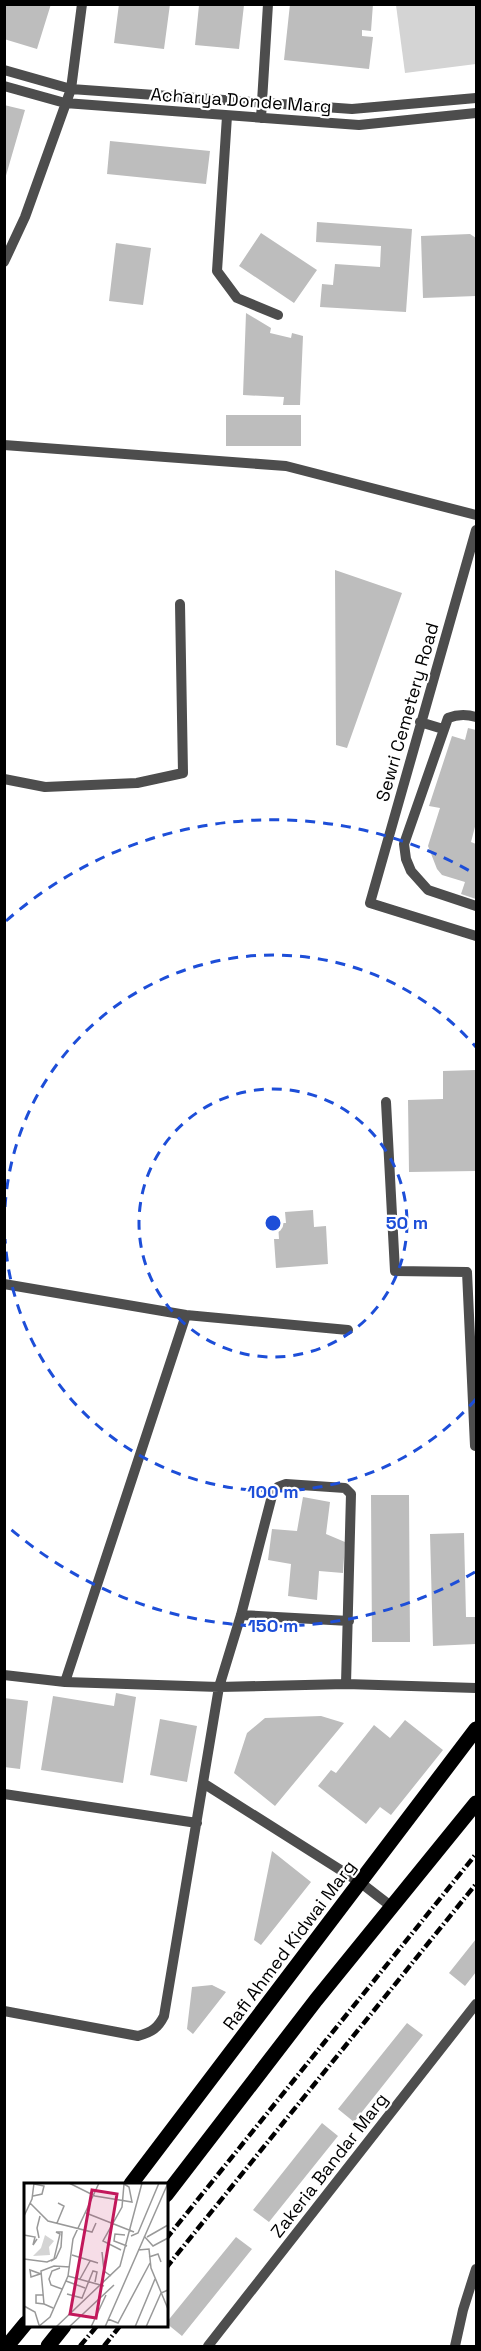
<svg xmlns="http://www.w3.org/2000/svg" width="481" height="2351" font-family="'Space Grotesk',sans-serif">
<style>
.green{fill:#d4d4d4}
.building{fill:#bdbdbd}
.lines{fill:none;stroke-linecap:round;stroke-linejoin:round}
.minor{stroke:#4d4d4d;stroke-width:10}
.major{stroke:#000;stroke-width:15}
.rail{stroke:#000;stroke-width:4.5;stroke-dasharray:9 3 1.5 3;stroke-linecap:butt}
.ring{fill:none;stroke:#1d4ed8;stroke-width:3;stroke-dasharray:10 8}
.labels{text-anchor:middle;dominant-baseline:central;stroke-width:4.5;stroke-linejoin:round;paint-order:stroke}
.street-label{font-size:18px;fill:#000;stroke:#fff}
.inset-road{fill:none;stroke:#999;stroke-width:1.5}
.view{fill:#c2185b;fill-opacity:0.15;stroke:#c2185b;stroke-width:3}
.inset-edge{fill:none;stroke:#000;stroke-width:3}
.centre{fill:#1d4ed8;stroke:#fff;stroke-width:3}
.ring-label{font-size:18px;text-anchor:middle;font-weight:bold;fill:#1d4ed8;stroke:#fff;stroke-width:4.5;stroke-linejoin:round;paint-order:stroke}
</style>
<rect width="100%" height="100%" fill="#fff"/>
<path class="green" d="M396,5H476V64L405,73Z"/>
<path class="building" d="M4,4H51L37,49L4,39Z
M119,4H170L164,49L114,43Z
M290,4H373L371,31L362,30V36L373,37L369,69L284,60Z
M199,5H244L239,49L195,45Z
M4,105L25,110L5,179H4Z
M110,141L210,151L206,184L107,174Z
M317,222L412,229L406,312L320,307L322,284L333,285L335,264L380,267L381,246L316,242Z
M261,233L317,270L294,303L239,266Z
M470,234L476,238V296L423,298L421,236Z
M116,243L151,248L143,305L109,301Z
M246,313L271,328L270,333L291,338L292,333L303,336L300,405H283L284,397L243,395Z
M226,415H301V446H226Z
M335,570L402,593L347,748L336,745Z
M468,728L476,730V823L471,842L476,844V899L461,894L465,882L442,875L437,869L428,846L440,808L429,806L452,736L465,740Z
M476,1070V1171L409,1172L408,1100L443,1099V1071Z
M313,1210L314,1227L326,1226L328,1264L276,1268L274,1239H279L278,1223H286L285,1212Z
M371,1495H409L410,1642H372Z
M303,1497L330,1502L326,1534L345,1542L343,1573L319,1571L317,1600L288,1596L291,1564L268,1560L272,1529L297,1531Z
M464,1533L466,1617H476V1644L433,1646L430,1534Z
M116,1693L136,1697L123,1783L41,1770L53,1696L114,1706Z
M4,1698L28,1701L20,1769L4,1767Z
M321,1716L344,1723L275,1806L234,1773L247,1733L265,1718Z
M160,1719L197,1726L187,1782L150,1775Z
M405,1720L443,1750L391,1815L380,1807L366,1824L318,1786L331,1770L336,1773L374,1725L390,1738Z
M272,1851L311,1882L261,1945L254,1940Z
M476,1939V1972L465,1986L449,1973Z
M212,1985L226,1992L193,2034L187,2029L192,1987Z
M407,2023L423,2035L354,2122L338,2109Z
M322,2123L338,2136L269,2222L253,2210Z
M236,2237L252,2249L182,2336L166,2323Z"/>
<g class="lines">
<path class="minor" d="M4,70L71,89L352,109L476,98
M4,86L65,103L359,125L476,113
M227,116L217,271L237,298L278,315
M261,118L268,4
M4,262L25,217L71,89L82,4
M4,445L286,466L476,515
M476,530L370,903L476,936
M476,717C466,714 458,714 448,718L404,844L406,859L411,871L428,890L476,906
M420,722L443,729
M4,779L45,787L137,783L183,773L180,604
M386,1102L395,1271L467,1272L475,1446H476
M4,1284L186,1315L348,1330
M241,1615L349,1621
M4,1675L65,1682L219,1687L346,1684L476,1688
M65,1682L186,1315
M203,1783L361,1883L392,1907
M4,1794L197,1823
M4,2011L138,2036C152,2032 158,2028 164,2016L219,1687L241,1615L273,1492L278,1487L286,1484L345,1488L351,1494L346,1684
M208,2346L476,2004
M455,2346L463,2310L476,2269"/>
<path class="major" d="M131,2184L476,1729
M166,2195L316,2000L476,1803
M7,2346L26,2323
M48,2346L64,2326"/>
<path class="rail" d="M166,2239L476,1854
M166,2268L476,1884
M80,2346L97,2326
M104,2346L120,2326"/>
</g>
<g class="ring">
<circle cx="273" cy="1223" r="134"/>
<path d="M476 1399A269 269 0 0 1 5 1239M5 1207A269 269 0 0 1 476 1047"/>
<path d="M475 1572A403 403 0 0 1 6 1525M6 921A403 403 0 0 1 475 874"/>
</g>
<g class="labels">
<g class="street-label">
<text transform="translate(241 100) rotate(4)">Acharya Donde Marg</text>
<text transform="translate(407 712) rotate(-74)">Sewri Cemetery Road</text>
<text transform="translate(289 1945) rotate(-53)">Rafi Ahmed Kidwai Marg</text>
<text transform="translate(329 2165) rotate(-52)">Zakeria Bandar Marg</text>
</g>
</g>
<g transform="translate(24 2183)">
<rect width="144" height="144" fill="#fff"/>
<path d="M21,52L30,58L25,64L26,72L9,73L17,65Z" fill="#d4d4d4"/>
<path class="inset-road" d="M45,0L71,13L108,19L105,4L100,1M9,13L18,11L20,3L10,1M6,20L24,38L68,49L72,40M62,30L110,49M0,33L8,16L10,0M33,40L40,23L34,20M0,52L11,54L9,62L13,56M101,52L91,51L90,58L103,63M107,53L114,50L135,0M120,53L129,63L144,55M123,54L144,42M15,55L13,45L16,33M97,67L79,58L98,24L100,1M114,67L125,66L127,85L144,126M78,69L80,88L87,93M48,72L74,80M125,74L134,71L137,79M0,76L23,79L30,76L36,51L32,49H38L37,64L32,75L27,78M36,85L28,88L25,96L27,102L38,106M16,91L7,94L6,87L17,91M44,93L80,103M56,96L66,78M42,98L61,105M43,111L58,115L69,88L73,89L71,99M19,112H12V120L20,121M0,123L11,129L15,142M29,125L20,121L17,88L30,83L46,84M84,136L94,140L126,80M14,144L26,134L44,93L49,56L75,0M32,144L96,83L118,0M45,144L90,102M67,144L82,112M81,144L144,0M111,144L131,96M122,144L137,110L144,107"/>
<path class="view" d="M68,7L93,11L72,135L46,131Z"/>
<rect width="144" height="144" class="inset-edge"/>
</g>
<circle cx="273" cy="1223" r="9" class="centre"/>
<g class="ring-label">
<text x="407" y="1229">50 m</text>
<text x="273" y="1498">100 m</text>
<text x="273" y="1632">150 m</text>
</g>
<rect width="481" height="2351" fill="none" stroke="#000000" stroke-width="12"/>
</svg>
